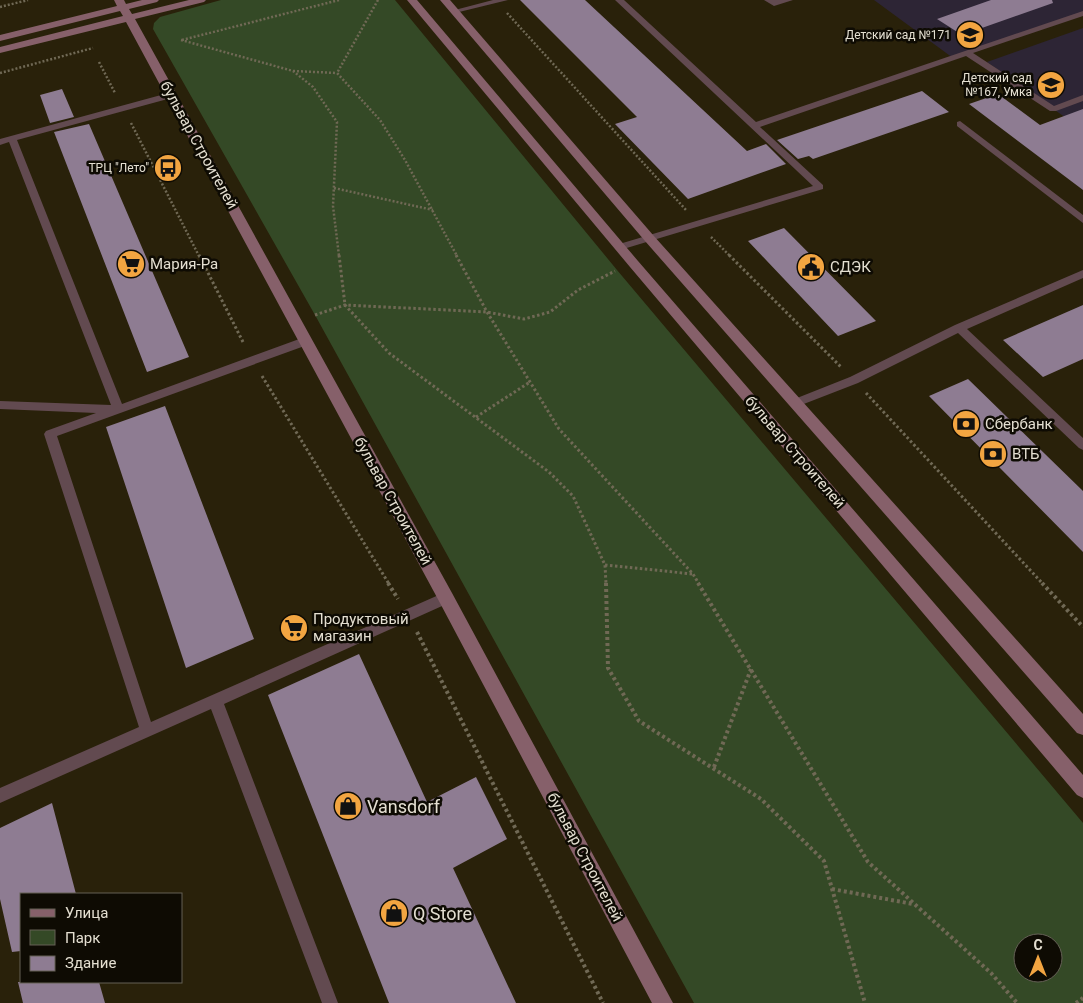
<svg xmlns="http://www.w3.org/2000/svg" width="1083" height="1003" font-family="Roboto,sans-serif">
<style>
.education{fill:#2d2535}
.green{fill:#344926;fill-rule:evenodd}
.building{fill:#8e7c92}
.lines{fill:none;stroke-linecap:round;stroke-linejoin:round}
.path-far2{stroke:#706955;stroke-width:2.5;stroke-dasharray:2 2;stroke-linecap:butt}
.path-far1{stroke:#706955;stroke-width:3;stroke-dasharray:2.5 2.5;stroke-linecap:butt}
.path{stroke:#706955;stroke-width:4;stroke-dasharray:3 3;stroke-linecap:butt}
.lane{fill:#624a50;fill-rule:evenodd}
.secondary{fill:#86606a;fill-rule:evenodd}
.labels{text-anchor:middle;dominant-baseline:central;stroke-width:5;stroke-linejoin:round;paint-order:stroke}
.far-poi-label{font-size:12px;fill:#e4dfd1;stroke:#0e0b03;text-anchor:end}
.street-label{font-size:15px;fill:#e4dfd1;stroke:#0e0b03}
.poi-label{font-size:15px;fill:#e4dfd1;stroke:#0e0b03;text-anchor:start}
.near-poi-label{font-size:18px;fill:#e4dfd1;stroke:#0e0b03;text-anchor:start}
</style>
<rect width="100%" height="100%" fill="#29210a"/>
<path class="education" d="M874,0H1083V13L953,58Z
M1083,28V130L987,62Z"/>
<path class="green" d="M221,0H395L617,270L1083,823V1003H694L315,315L153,29L154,23L160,17ZM1023,943H1053V973H1023Z"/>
<path class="building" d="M520,0H585L747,151L766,144L786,164L688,199L615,124L637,117Z
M991,0H1052L1053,3L962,35L937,19Z
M62,89L74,117L50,123L40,95Z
M922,91L949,112L813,159L809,156L798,159L777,140Z
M998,94L1040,125L1083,109V190L969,104Z
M89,124L189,357L147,372L54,132Z
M784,228L876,321L838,336L748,241Z
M1083,305V359L1043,377L1003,340Z
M968,379L1083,491V552L929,396Z
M165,406L254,639L186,668L106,427Z
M359,654L427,802L476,777L507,839L453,868L516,1003H389L268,695Z
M52,803L76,894H21V951L12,952L0,899V828Z
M18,982H99L105,1003H23Z"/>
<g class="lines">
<path class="path-far2" d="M378,0L337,73L380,120L405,160L457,256
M0,7L28,0
M507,13L686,210
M181,40L293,71L313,87L337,122L333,206L339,256
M182,40L339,0
M99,62L115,93
M293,71L337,73
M0,73L93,48
M131,123L199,256
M334,188L433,210
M711,237L730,256"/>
<path class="path-far1" d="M199,255L244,344
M339,255L345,305L389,353L549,472L573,496L605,565L606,584
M456,255L487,312L559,429L693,574L699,584
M729,255L841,367
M315,315L345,305L487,312L524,319L550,312L578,290L615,271
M262,376L389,584
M866,393L1043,584
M476,417L530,382
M605,565L693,574"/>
<path class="path" d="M388,583L398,599
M606,583L608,668L639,721L761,799L824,861L865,1003
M698,583L868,862L991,973L1017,1003
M1042,583L1083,627
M417,632L603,1003
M714,767L751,669
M832,889L913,904
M1076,1003L1083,998"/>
<path class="lane" d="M493,0H508L455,13L451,11Z
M615,0H624L756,122L1083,11V16L973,53L1054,106L1083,95V101L1056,111H1050L966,56L760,127L823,185V189L620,250L615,247L616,245L813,186Z
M764,0H793L774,6Z
M172,92L176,95L175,97L17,140L122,404L302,338L306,337L312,341L310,344L57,436L151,722L441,594L446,592L451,594L453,598L451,602L224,704L338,1003H322L211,709L0,803V788L139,727L44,434L46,431L96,413L0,409V401L111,405L9,142L0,145V139Z
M960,121L1083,215V223L957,126V122Z
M1083,270V278L967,329L1083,438V450L1079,448L958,333L858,383L796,407L790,403L792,400L850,377L955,325Z"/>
<path class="secondary" d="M114,0H124L126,4L142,0H159L157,2L129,9L132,14L189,0H206L204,2L135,19L452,593L673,1003H652L440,603L126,22L0,53V47L123,16L120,11L0,41V35L117,6Z
M407,0H417L638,261L1083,775V798L1077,795L630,267Z
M440,0H450L653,235L1083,714V735L1077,733L645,241Z"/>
</g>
<defs>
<symbol id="school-disc" viewBox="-11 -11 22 22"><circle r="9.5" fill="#f2a541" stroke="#0e0b03"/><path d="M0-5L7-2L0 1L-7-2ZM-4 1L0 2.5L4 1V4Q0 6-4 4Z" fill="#111"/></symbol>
<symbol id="bus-disc" viewBox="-11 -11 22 22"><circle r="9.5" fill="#f2a541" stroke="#0e0b03"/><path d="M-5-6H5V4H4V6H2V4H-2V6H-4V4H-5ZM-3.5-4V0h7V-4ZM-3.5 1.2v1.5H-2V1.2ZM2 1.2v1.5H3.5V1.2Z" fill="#111"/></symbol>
<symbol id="supermarket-disc" viewBox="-11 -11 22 22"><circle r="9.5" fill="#f2a541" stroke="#0e0b03"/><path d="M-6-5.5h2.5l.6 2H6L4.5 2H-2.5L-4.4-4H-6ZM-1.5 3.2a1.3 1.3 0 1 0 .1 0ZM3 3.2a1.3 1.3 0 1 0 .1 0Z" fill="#111"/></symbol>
<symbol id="civic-disc" viewBox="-11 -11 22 22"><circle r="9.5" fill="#f2a541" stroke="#0e0b03"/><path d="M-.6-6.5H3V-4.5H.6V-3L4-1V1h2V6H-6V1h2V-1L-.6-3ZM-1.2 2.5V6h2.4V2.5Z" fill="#111"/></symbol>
<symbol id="bank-disc" viewBox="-11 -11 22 22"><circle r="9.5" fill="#f2a541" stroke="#0e0b03"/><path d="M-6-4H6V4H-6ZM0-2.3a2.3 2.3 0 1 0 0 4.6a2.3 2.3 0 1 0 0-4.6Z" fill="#111"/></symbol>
<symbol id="shop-disc" viewBox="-11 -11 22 22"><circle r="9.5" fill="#f2a541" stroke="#0e0b03"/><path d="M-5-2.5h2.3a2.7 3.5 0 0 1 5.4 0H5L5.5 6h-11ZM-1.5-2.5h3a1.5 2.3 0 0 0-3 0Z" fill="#111"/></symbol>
</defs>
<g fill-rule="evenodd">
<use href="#school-disc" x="954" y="19" width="32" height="32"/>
<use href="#school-disc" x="1035" y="69" width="32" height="32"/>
<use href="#bus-disc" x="152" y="152" width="32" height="32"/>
<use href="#supermarket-disc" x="115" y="248" width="32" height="32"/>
<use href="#civic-disc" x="795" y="251" width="32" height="32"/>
<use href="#bank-disc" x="950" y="408" width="32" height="32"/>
<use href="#bank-disc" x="977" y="438" width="32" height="32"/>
<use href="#supermarket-disc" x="278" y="612" width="32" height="32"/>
<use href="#shop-disc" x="332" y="790" width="32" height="32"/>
<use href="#shop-disc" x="378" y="897" width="32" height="32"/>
</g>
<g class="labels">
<g class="far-poi-label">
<text x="951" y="35">Детский сад №171</text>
<text x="1032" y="78">Детский сад<tspan x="1032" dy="14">№167, Умка</tspan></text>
<text x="149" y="168">ТРЦ "Лето"</text>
</g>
<g class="street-label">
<text transform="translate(199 145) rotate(61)">бульвар Строителей</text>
<text transform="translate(795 452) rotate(49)">бульвар Строителей</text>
<text transform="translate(393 501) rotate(61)">бульвар Строителей</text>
<text transform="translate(585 857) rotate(62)">бульвар Строителей</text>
</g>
<g class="poi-label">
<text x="150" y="264">Мария-Ра</text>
<text x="830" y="267">СДЭК</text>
<text x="985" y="424">Сбербанк</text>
<text x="1012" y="454">ВТБ</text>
<text x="313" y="619">Продуктовый<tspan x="313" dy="17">магазин</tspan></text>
</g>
<g class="near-poi-label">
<text x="367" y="806">Vansdorf</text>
<text x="413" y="913">Q Store</text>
</g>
</g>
<rect x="20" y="893" width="162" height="90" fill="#0e0b03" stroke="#646055"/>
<rect x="30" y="909" width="25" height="8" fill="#86606a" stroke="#646055"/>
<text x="65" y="918" font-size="15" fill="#e4dfd1">Улица</text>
<rect x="30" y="930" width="25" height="15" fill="#344926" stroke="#646055"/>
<text x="65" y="943" font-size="15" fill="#e4dfd1">Парк</text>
<rect x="30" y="956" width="25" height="15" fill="#8e7c92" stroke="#646055"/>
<text x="65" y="968" font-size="15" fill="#e4dfd1">Здание</text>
<g transform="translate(1038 958)"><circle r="24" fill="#0e0b03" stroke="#646055"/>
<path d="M0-4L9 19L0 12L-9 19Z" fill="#f2a541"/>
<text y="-8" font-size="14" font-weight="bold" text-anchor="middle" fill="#e4dfd1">С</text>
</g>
</svg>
